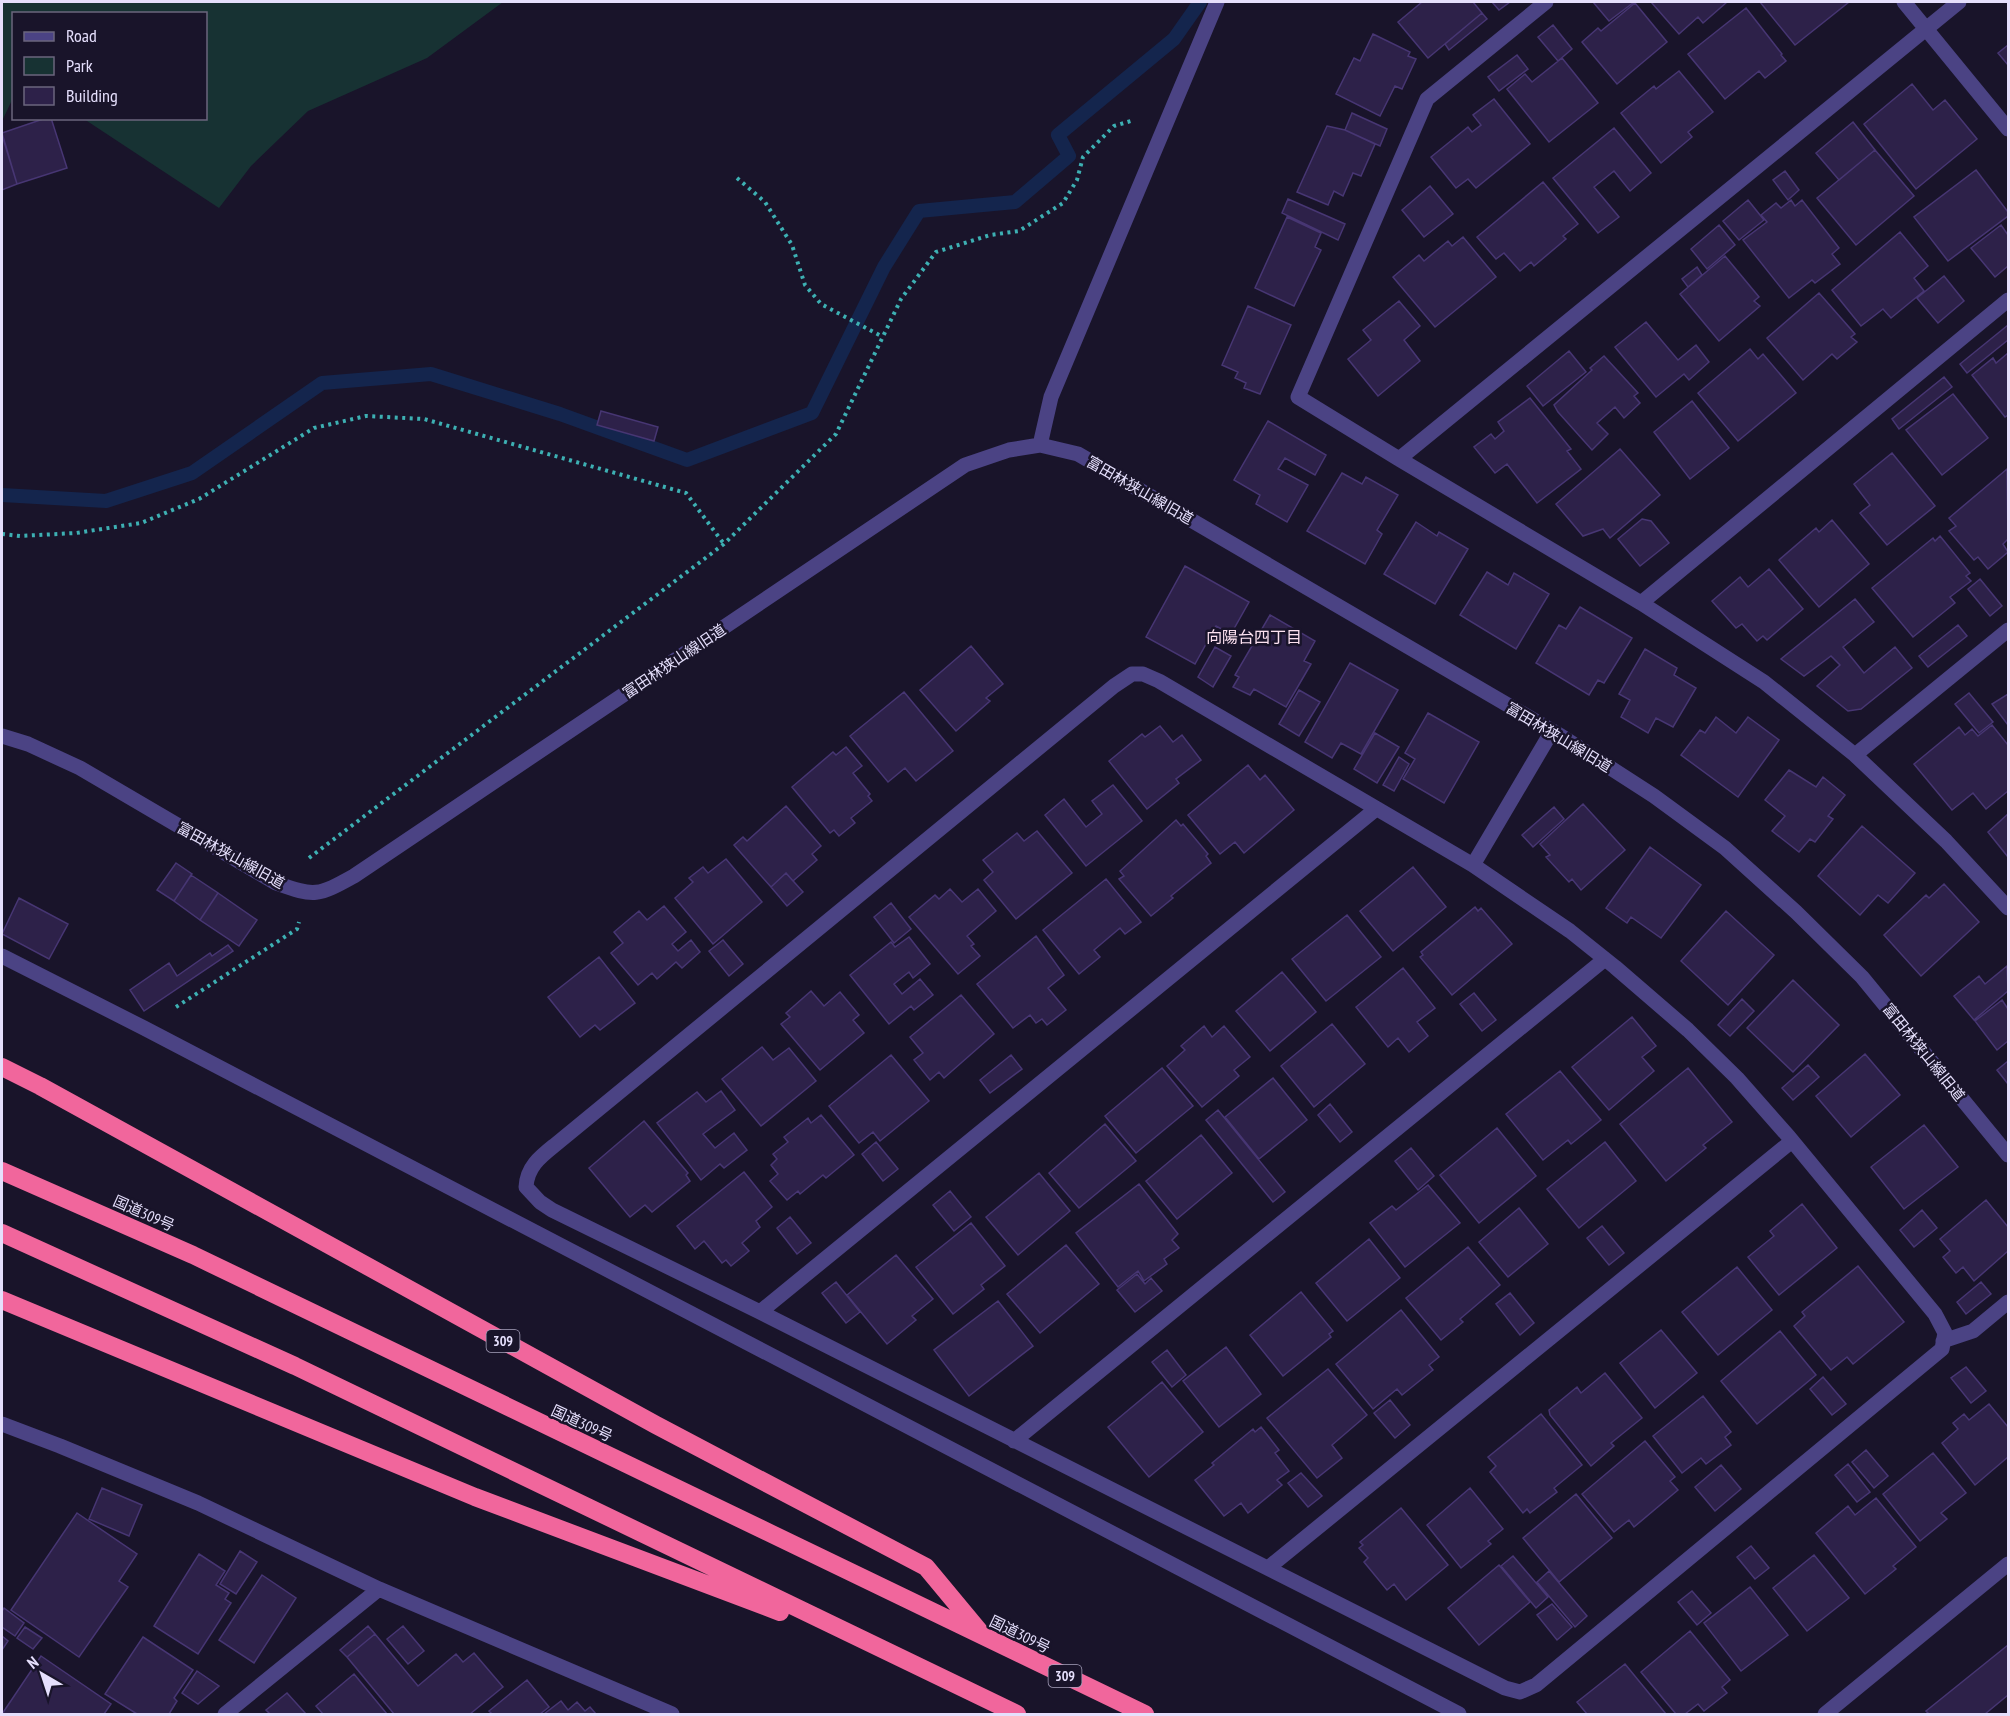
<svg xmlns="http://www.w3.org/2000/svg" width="2010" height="1716" font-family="'PT Sans Narrow','Noto Sans JP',sans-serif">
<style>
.green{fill:#173233}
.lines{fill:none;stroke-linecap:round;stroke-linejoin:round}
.stream{stroke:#14254d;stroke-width:14}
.building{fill:#2d2149;stroke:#473673;stroke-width:1.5}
.path{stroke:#3db0b3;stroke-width:4;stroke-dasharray:3 4.5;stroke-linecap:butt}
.minor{stroke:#4b4384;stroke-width:15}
.highway{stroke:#f1669c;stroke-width:18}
.labels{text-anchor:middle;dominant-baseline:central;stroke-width:5;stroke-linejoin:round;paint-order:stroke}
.shield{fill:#19142a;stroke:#a8a2bd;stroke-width:1.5}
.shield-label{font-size:14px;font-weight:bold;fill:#e5dffc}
.street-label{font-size:15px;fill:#e5dffc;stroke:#19142a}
.neighbourhood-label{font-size:16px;fill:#fce1f0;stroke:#19142a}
</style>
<rect width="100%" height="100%" fill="#19142a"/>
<path class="green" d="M2,2H503L427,58L308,111L251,166L219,208L84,119L206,118V14H14L13,98L2,121Z"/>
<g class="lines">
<path class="stream" d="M2,495L106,501L192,473L322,383L431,374L560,414L687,460L812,413L884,267L919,211L1015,202L1069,156L1058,135L1174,39L1200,2"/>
</g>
<path class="building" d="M1422,2H1473L1482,13L1428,58L1398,22Z
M1492,2H1510L1499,10Z
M1593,2H1634L1609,21Z
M1651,2H1727L1703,23L1698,17L1679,34Z
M1760,2H1849L1795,45Z
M1635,3L1667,42L1617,84L1582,42L1598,28L1601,31Z
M1746,8L1782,54L1781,55L1786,61L1765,78L1759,71L1725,99L1688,54Z
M1482,13L1487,19L1449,50L1445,44Z
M1553,25L1572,49L1558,61L1538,37Z
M1373,34L1410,52L1408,56L1416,59L1402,89L1395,86L1380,116L1336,94L1354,58L1360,61Z
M2008,45V65L1998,53Z
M1517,55L1528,69L1499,91L1488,77Z
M1562,58L1598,103L1549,142L1507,89L1525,74L1532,82Z
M1679,71L1713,112L1688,132L1692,137L1661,163L1621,113L1654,86L1656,89Z
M1912,84L1933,110L1945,100L1977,139L1916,189L1864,124Z
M1494,99L1530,144L1476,188L1468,179L1456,188L1431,157L1468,127L1472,132L1481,125L1473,115Z
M1352,113L1387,129L1380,146L1345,130Z
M46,118H51L67,168L17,184L2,133Z
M1853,122L1875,150L1839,180L1816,153Z
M1327,126L1345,130L1375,144L1361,176L1353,173L1343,196L1334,191L1328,205L1297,192Z
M1614,128L1651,173L1630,191L1614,171L1594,187L1619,217L1598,233L1553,178Z
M2,135L17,184L2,190Z
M1875,150L1914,196L1856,245L1817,198Z
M1976,170L2008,212V216L1948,261L1914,217Z
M1785,171L1799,190L1788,200L1773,180Z
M1543,182L1578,224L1563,236L1566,239L1534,266L1531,262L1520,271L1504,253L1496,259L1477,237Z
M1430,186L1453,214L1424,237L1402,210Z
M1288,199L1345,224L1338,240L1282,213Z
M1748,200L1764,220L1739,240L1723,221Z
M1791,200L1795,206L1802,200L1839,248L1832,254L1840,264L1815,283L1812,280L1789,298L1743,240L1767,222L1761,215L1776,203L1781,208Z
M1287,217L1321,233L1315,247L1321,250L1294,306L1255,288Z
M1719,225L1735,245L1707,269L1691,249Z
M2001,225L2008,235V266L1995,277L1971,248Z
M1900,232L1928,266L1914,278L1924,291L1891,318L1883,309L1861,326L1832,290Z
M1463,237L1496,277L1435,327L1393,277L1419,255L1424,261L1448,241L1452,246Z
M1725,256L1759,297L1754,301L1760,306L1719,341L1680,294Z
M1697,267L1702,275L1688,287L1682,279Z
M1944,276L1964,301L1938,323L1917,298Z
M1819,293L1855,334L1851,337L1857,342L1837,359L1832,354L1803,380L1767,338Z
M1399,301L1420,326L1404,340L1420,361L1378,396L1348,359L1371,340L1363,330Z
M1248,306L1291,325L1260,394L1244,388L1246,383L1235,378L1238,372L1222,365Z
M1646,322L1678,360L1696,345L1709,362L1689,380L1684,374L1656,397L1615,347Z
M2008,325V340L1967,373L1960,364Z
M1750,349L1758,359L1763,354L1796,393L1738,441L1698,393Z
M1569,351L1586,372L1543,406L1527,386Z
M2008,353V415L2005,417L1972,375L1993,358L1996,363Z
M1604,356L1638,393L1634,396L1640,403L1624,418L1615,407L1597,423L1608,434L1592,450L1558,412L1554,405L1592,370L1590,368Z
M1944,377L1952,387L1899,429L1892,419Z
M1953,394L1988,438L1942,475L1906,430Z
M1530,398L1571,449L1567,451L1581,469L1537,503L1507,464L1495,473L1474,447L1491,434L1495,439L1504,431L1498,422Z
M1692,401L1729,448L1690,479L1654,432Z
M601,411L658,427L654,441L597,425Z
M1268,421L1326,455L1315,475L1285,458L1278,469L1308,485L1287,522L1256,504L1260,495L1234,480Z
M1620,449L1660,495L1610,538L1603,529L1583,536L1556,504Z
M1892,453L1935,506L1887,545L1860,513L1870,505L1854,484Z
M2007,469L2008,539L2003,544L2008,552L1988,569L1978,557L1974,560L1949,531L1956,526L1949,518Z
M1342,473L1362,484L1366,477L1398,495L1377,530L1382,534L1365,564L1307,531Z
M1642,519L1651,521L1669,543L1640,566L1618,539Z
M1832,520L1869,564L1819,607L1779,560L1816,528L1819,532Z
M1416,522L1437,536L1439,532L1468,549L1435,604L1384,574Z
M1940,536L1970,573L1966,576L1971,581L1950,597L1955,603L1913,637L1872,588L1933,538L1935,541Z
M1185,566L1249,602L1231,634L1216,626L1195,664L1146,637Z
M1769,569L1803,609L1767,640L1763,636L1757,641L1742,624L1736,628L1712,601L1740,577L1748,587Z
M1487,572L1508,585L1514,573L1549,594L1516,649L1460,615Z
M1980,579L2002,606L1990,616L1968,589Z
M1855,599L1874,622L1843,647L1864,673L1895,647L1912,668L1861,709L1848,711L1817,686L1840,665L1831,656L1804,676L1781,659Z
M1580,607L1632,638L1604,683L1598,680L1589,695L1536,663L1559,625L1566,629Z
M1270,615L1315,641L1304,661L1311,664L1286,707L1254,689L1250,695L1233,687L1239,677L1235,675Z
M1958,625L1967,636L1928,667L1919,656Z
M971,646L1003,684L986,698L990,701L956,731L920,690Z
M1215,647L1231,656L1213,687L1198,677Z
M1645,649L1677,668L1674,675L1696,688L1673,727L1656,718L1648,733L1621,717L1630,700L1619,694Z
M1350,663L1398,690L1361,754L1341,743L1332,758L1305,742Z
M1299,690L1320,702L1299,736L1279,724Z
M904,692L953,751L916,781L905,768L888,782L850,736Z
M1969,693L1993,722L1979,733L1955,704Z
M2008,694V725L1992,704Z
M1428,713L1479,742L1444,803L1403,779L1415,759L1405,753Z
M1716,717L1736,733L1748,717L1779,740L1738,797L1681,755L1700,730L1705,733Z
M1992,725L2008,745V791L1986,809L1973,793L1952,810L1914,764L1959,727L1965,735L1972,729L1978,736Z
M1160,726L1173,742L1182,735L1201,760L1176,779L1179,783L1147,809L1109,761L1142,734L1145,737Z
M1375,733L1399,747L1377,783L1354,769Z
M846,747L862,766L853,773L870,794L868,796L872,801L851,818L855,823L839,836L834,830L830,833L792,787L833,752L836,755Z
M1399,757L1409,764L1394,791L1383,785Z
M1248,765L1260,780L1265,775L1294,810L1244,853L1235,842L1220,854L1188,815Z
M1789,770L1816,787L1823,777L1845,795L1828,816L1833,819L1815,842L1810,839L1799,852L1772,831L1785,816L1765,800Z
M1113,785L1142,821L1086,866L1045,815L1064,799L1086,827L1102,814L1092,801Z
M1583,804L1625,850L1581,890L1572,879L1569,882L1546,857L1550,855L1540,844Z
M786,806L821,846L812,854L817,860L793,881L786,873L771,887L734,845L743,837L747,841Z
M1554,807L1564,819L1533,847L1522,835Z
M2008,814V857L1988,832Z
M1176,820L1181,826L1183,824L1208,854L1206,856L1211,863L1171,896L1173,898L1151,916L1119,879L1124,876L1120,871Z
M1862,826L1915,873L1888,903L1878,895L1860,915L1818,876Z
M1037,831L1072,873L1016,919L984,880L993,872L983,860L1017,833L1024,841Z
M1650,847L1701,885L1661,938L1631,917L1627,923L1606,908Z
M726,859L762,902L713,944L675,898L693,882L689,878L703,867L708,873Z
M176,863L192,874L174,901L157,890Z
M1413,867L1446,907L1393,951L1360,911Z
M786,873L803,892L787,906L771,887Z
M191,875L218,893L200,920L174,901Z
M1106,879L1141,922L1125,934L1120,928L1094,950L1100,957L1079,974L1043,930Z
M1944,884L1979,922L1921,976L1884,935L1926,895L1929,898Z
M950,889L962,902L978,889L996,911L967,936L974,944L971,946L980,956L958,974L909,917L935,895L939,899Z
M218,893L257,920L239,946L200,920Z
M19,898L68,924L49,959L2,934Z
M891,903L911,929L894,943L874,917Z
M664,906L686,932L672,944L678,951L691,940L700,952L682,968L676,962L657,979L652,973L638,985L611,953L623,943L614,932L639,911L647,920Z
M1475,907L1478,911L1481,908L1512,944L1452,995L1420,957L1423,955L1421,952Z
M1726,911L1774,955L1728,1005L1681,961Z
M1347,915L1381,957L1326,1001L1292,959Z
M1036,936L1064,975L1048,988L1066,1010L1047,1025L1042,1019L1036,1023L1030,1015L1013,1028L977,984Z
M909,937L930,964L913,978L909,972L894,984L902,994L920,979L933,995L914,1010L911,1006L889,1024L850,975L891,942L895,947Z
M723,940L743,964L729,976L709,951Z
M228,945L233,951L144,1011L130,990L169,963L177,976L210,953L212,956Z
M599,957L635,1003L600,1030L595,1025L580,1037L548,997Z
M2007,966L2008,991L1974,1020L1954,996L1979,976L1985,984Z
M1403,968L1435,1008L1417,1022L1428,1036L1409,1052L1398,1038L1388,1047L1356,1007Z
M1282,972L1316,1012L1270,1051L1236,1011Z
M1793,980L1839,1025L1793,1072L1747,1028Z
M811,991L824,1006L840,992L859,1015L853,1020L864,1033L820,1070L781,1024L790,1017L786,1013Z
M1474,993L1496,1020L1482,1031L1460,1004Z
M961,995L994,1034L944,1078L939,1072L930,1080L914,1060L923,1053L910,1037Z
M1742,999L1754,1011L1730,1036L1718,1025Z
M2002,1000L2008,1009V1041L1997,1050L1975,1021Z
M1632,1017L1656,1046L1642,1057L1654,1071L1609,1110L1572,1067Z
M1332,1024L1365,1064L1314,1107L1281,1066Z
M1204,1026L1212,1037L1224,1026L1250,1057L1234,1070L1239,1076L1202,1107L1167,1066L1185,1050L1181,1046Z
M762,1047L773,1060L789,1048L816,1081L761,1126L722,1079Z
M1865,1054L1900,1095L1851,1137L1816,1096Z
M891,1055L929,1101L880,1141L873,1132L859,1143L829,1106Z
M1011,1055L1022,1069L990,1093L980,1080Z
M2008,1061V1084L1997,1070Z
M1808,1065L1819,1077L1793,1100L1782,1088Z
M1162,1068L1193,1106L1136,1153L1105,1116Z
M1688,1068L1732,1122L1703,1145L1706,1148L1666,1181L1620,1124Z
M1560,1071L1601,1120L1571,1144L1568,1140L1543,1160L1506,1114Z
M1273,1078L1307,1120L1259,1159L1225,1117Z
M721,1091L735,1110L703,1134L715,1148L734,1133L747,1150L724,1168L720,1164L701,1180L657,1123L697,1092L706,1102Z
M1330,1104L1352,1132L1340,1142L1318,1115Z
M1218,1110L1285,1192L1273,1202L1206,1120Z
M821,1115L854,1155L826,1178L823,1175L800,1194L798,1191L787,1200L770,1181L778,1174L771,1165L777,1159L773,1154L788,1142L784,1137L808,1118L811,1123Z
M644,1121L688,1173L686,1175L690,1181L652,1212L645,1205L630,1217L589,1168Z
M1105,1124L1136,1161L1079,1208L1049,1173Z
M1924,1125L1958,1167L1904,1209L1871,1167Z
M1497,1128L1536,1176L1479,1223L1440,1175Z
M1201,1135L1232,1173L1177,1219L1146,1181Z
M876,1142L898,1169L883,1181L862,1154Z
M1605,1142L1636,1181L1579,1228L1547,1189Z
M1411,1148L1434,1176L1418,1190L1395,1161Z
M744,1172L772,1207L756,1221L760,1227L742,1243L749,1251L731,1266L726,1260L722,1263L704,1241L695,1249L677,1226Z
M1039,1173L1070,1211L1018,1255L986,1217Z
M1139,1184L1178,1234L1172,1240L1179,1248L1164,1259L1167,1264L1144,1281L1138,1271L1118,1287L1076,1233Z
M1428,1185L1460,1223L1405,1267L1370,1223L1392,1206L1396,1210Z
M950,1191L971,1217L954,1231L933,1205Z
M1986,1200L2008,1227V1251L1974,1281L1963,1267L1956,1273L1943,1257L1950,1251L1940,1239Z
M1802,1204L1837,1248L1779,1295L1748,1257L1774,1236L1770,1231Z
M1519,1208L1548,1244L1508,1277L1479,1242Z
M1922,1210L1937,1228L1914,1247L1900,1230Z
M790,1217L811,1243L797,1254L777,1228Z
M971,1223L1005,1266L981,1285L984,1289L953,1314L916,1267Z
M1602,1226L1624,1253L1609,1265L1587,1238Z
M1369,1239L1400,1278L1347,1321L1316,1283Z
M1066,1245L1099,1284L1040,1333L1007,1294Z
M1468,1247L1500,1285L1460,1319L1463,1322L1441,1340L1406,1298Z
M896,1255L933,1299L912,1316L916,1320L887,1344L847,1295Z
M1858,1266L1904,1322L1853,1364L1847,1357L1831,1370L1794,1326L1805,1316L1802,1312Z
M1737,1267L1772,1310L1718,1355L1682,1312Z
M1137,1274L1145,1284L1151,1278L1162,1291L1135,1312L1117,1290Z
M836,1282L860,1312L846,1323L822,1293Z
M1981,1282L1991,1294L1966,1314L1957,1302Z
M1301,1292L1333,1331L1329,1334L1331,1337L1283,1376L1250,1335Z
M1510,1293L1534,1323L1520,1335L1496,1304Z
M998,1301L1033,1346L969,1396L934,1350Z
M1401,1310L1439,1357L1429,1365L1433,1370L1402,1395L1397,1389L1373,1409L1336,1364Z
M1661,1330L1697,1373L1655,1408L1620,1363Z
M1780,1331L1816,1375L1757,1424L1721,1381Z
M1226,1347L1261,1394L1219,1427L1183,1381Z
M1167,1350L1186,1375L1172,1387L1152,1362Z
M1966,1367L1986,1391L1971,1403L1951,1378Z
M1328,1369L1367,1415L1332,1445L1342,1458L1317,1478L1267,1418Z
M1605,1373L1642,1418L1611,1443L1614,1446L1591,1466L1550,1415L1549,1410L1577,1387L1581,1393Z
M1823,1377L1846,1404L1832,1415L1810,1389Z
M1162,1382L1203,1432L1149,1477L1108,1427Z
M1703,1396L1731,1432L1725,1437L1731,1445L1706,1464L1701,1458L1682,1473L1653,1436Z
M1390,1400L1410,1425L1395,1438L1374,1413Z
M1989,1404L2008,1427V1457L1975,1485L1942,1443L1958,1429L1953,1423L1964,1414L1969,1420Z
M1541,1414L1582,1465L1554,1488L1557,1492L1530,1513L1527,1509L1523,1513L1490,1472L1496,1466L1488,1457Z
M1261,1427L1279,1450L1275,1453L1289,1471L1277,1480L1282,1485L1248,1513L1241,1503L1224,1516L1195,1480L1214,1465L1212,1463L1253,1429L1255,1432Z
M1645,1441L1675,1477L1670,1481L1678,1490L1634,1527L1629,1520L1614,1532L1582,1494Z
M1866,1450L1888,1476L1874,1488L1852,1462Z
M1933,1453L1966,1493L1941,1513L1947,1519L1920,1541L1883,1494Z
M1848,1464L1870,1492L1857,1502L1835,1475Z
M1721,1465L1741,1489L1715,1511L1695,1487Z
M1301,1473L1322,1496L1308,1507L1288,1483Z
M102,1488L142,1505L129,1536L89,1519Z
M1470,1488L1503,1529L1488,1541L1491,1544L1461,1568L1427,1525Z
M1576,1494L1612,1538L1559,1582L1523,1538Z
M1876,1498L1916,1547L1893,1566L1896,1569L1865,1594L1816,1533L1848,1506L1855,1515Z
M1401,1508L1448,1565L1406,1600L1394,1584L1387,1590L1364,1562L1368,1558L1359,1548L1363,1545L1360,1542Z
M77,1513L137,1554L119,1581L128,1587L79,1657L11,1610Z
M1751,1546L1769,1568L1755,1579L1737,1557Z
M240,1551L257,1562L236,1594L220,1584Z
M199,1554L225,1571L216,1585L229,1593L225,1599L231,1603L198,1654L154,1626Z
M1814,1555L1849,1598L1807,1631L1773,1588Z
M1513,1556L1548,1597L1536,1608L1501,1566Z
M1499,1565L1530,1602L1479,1645L1448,1608Z
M1549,1571L1587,1616L1575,1627L1537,1582Z
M262,1575L296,1598L254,1663L219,1640Z
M1750,1587L1788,1635L1741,1671L1704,1623Z
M1692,1591L1711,1613L1697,1625L1678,1602Z
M1552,1604L1572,1627L1557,1640L1537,1615Z
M4,1608L24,1623L15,1636L2,1627V1611Z
M368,1626L375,1634L347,1657L340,1650Z
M403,1626L424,1651L408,1664L387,1639Z
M25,1627L42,1638L33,1649L17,1638Z
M1690,1631L1730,1680L1722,1687L1727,1693L1704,1711L1698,1704L1685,1714H1676L1641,1672Z
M375,1634L418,1686L456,1654L463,1662L474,1653L503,1687L470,1714H394L347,1657Z
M2,1636L8,1641L2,1650Z
M143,1637L193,1670L174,1698L177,1701L169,1714H137L105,1694Z
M2008,1645V1695L1985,1714H1929L1926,1711Z
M41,1656L111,1704L104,1714H2Z
M1625,1664L1666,1714H1587L1577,1702Z
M197,1671L219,1686L198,1704L182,1693Z
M354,1674L387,1714H323L316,1706Z
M527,1680L549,1707L540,1714H492L489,1711Z
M287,1693L306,1714H270L266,1710Z
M561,1701L568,1710L577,1702L585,1711L590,1707L596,1714H544Z"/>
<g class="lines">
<path class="path" d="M737,178L765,202L792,245L805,285L821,304L883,337
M2,534L20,536L76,533L141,523L199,499L314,428L366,416L424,419L686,493L724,544
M309,858L724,544L836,434L901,299L936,252L990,235L1019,231L1063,203L1077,180L1083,157L1114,126L1131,121
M176,1007L297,929L299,922"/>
<path class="minor" d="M1546,2L1427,99L1298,397L1399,459L1641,603L1764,682L1855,755L1946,841L2008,908
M1904,2L2008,129
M1040,445L1051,397L1217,2
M1399,459L1959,2
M1641,603L2008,300
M1132,674H1143L1159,681L1473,865L1570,931L1615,967L1688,1030L1737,1078L1789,1137L1935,1314L1945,1333L1942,1349L1536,1685L1520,1692L1505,1688L760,1312L552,1210L540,1202L526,1187C527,1167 540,1157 555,1145L1114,686Z
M2,736L28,744L80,768L276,883C315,897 318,896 354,876L965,465L1009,450L1040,445L1078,454L1561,736L1654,796L1725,848L1796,912L1862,977L2008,1155
M1855,755L2008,630
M1473,865L1552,731
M2,956L144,1028L1459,1714
M760,1312L1376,809
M1943,1341L1973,1331L2008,1302
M2,1424L60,1446L198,1503L379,1589L672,1714
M1014,1441L1605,959
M1268,1568L1792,1141
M225,1714L379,1589
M1825,1714L2008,1564"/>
<path class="highway" d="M2,1067L40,1086L656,1425L926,1567L980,1632
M2,1171L193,1255L1145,1714
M2,1233L295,1366L1017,1714
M2,1300L475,1497L780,1612"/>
</g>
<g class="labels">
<g class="shield">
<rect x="486.5" y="1330" width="33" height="22" rx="4.5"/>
<rect x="1048.5" y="1665" width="33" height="22" rx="4.5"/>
</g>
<g class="shield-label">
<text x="503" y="1341">309</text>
<text x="1065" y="1676">309</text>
</g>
<g class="street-label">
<text transform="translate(1140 490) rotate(30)">富田林狭山線旧道</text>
<text transform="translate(674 661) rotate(-34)">富田林狭山線旧道</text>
<text transform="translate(1559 737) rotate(31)">富田林狭山線旧道</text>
<text transform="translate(231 855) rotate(29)">富田林狭山線旧道</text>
<text transform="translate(1924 1052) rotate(51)">富田林狭山線旧道</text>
<text transform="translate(144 1213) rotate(24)">国道309号</text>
<text transform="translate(582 1423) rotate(25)">国道309号</text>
<text transform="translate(1020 1634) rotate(26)">国道309号</text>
</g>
<g class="neighbourhood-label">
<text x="1254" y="637">向陽台四丁目</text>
</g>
</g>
<rect width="2010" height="1716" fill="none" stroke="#e5dffc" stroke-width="6"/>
<rect x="12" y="12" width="195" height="108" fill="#19142a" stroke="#6b657e" stroke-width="1.5"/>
<rect x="24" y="32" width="30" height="9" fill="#4b4384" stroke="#6b657e" stroke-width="1.5"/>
<text x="66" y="42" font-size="18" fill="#e5dffc">Road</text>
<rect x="24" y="57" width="30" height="18" fill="#173233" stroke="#6b657e" stroke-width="1.5"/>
<text x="66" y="72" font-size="18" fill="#e5dffc">Park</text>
<rect x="24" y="87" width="30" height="18" fill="#2d2149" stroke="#6b657e" stroke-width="1.5"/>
<text x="66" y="102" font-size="18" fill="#e5dffc">Building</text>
<g transform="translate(42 1674) rotate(321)" stroke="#19142a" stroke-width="4.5" paint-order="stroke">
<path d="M0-4.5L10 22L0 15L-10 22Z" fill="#e5dffc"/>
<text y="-9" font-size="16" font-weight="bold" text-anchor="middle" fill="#e5dffc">N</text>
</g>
</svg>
